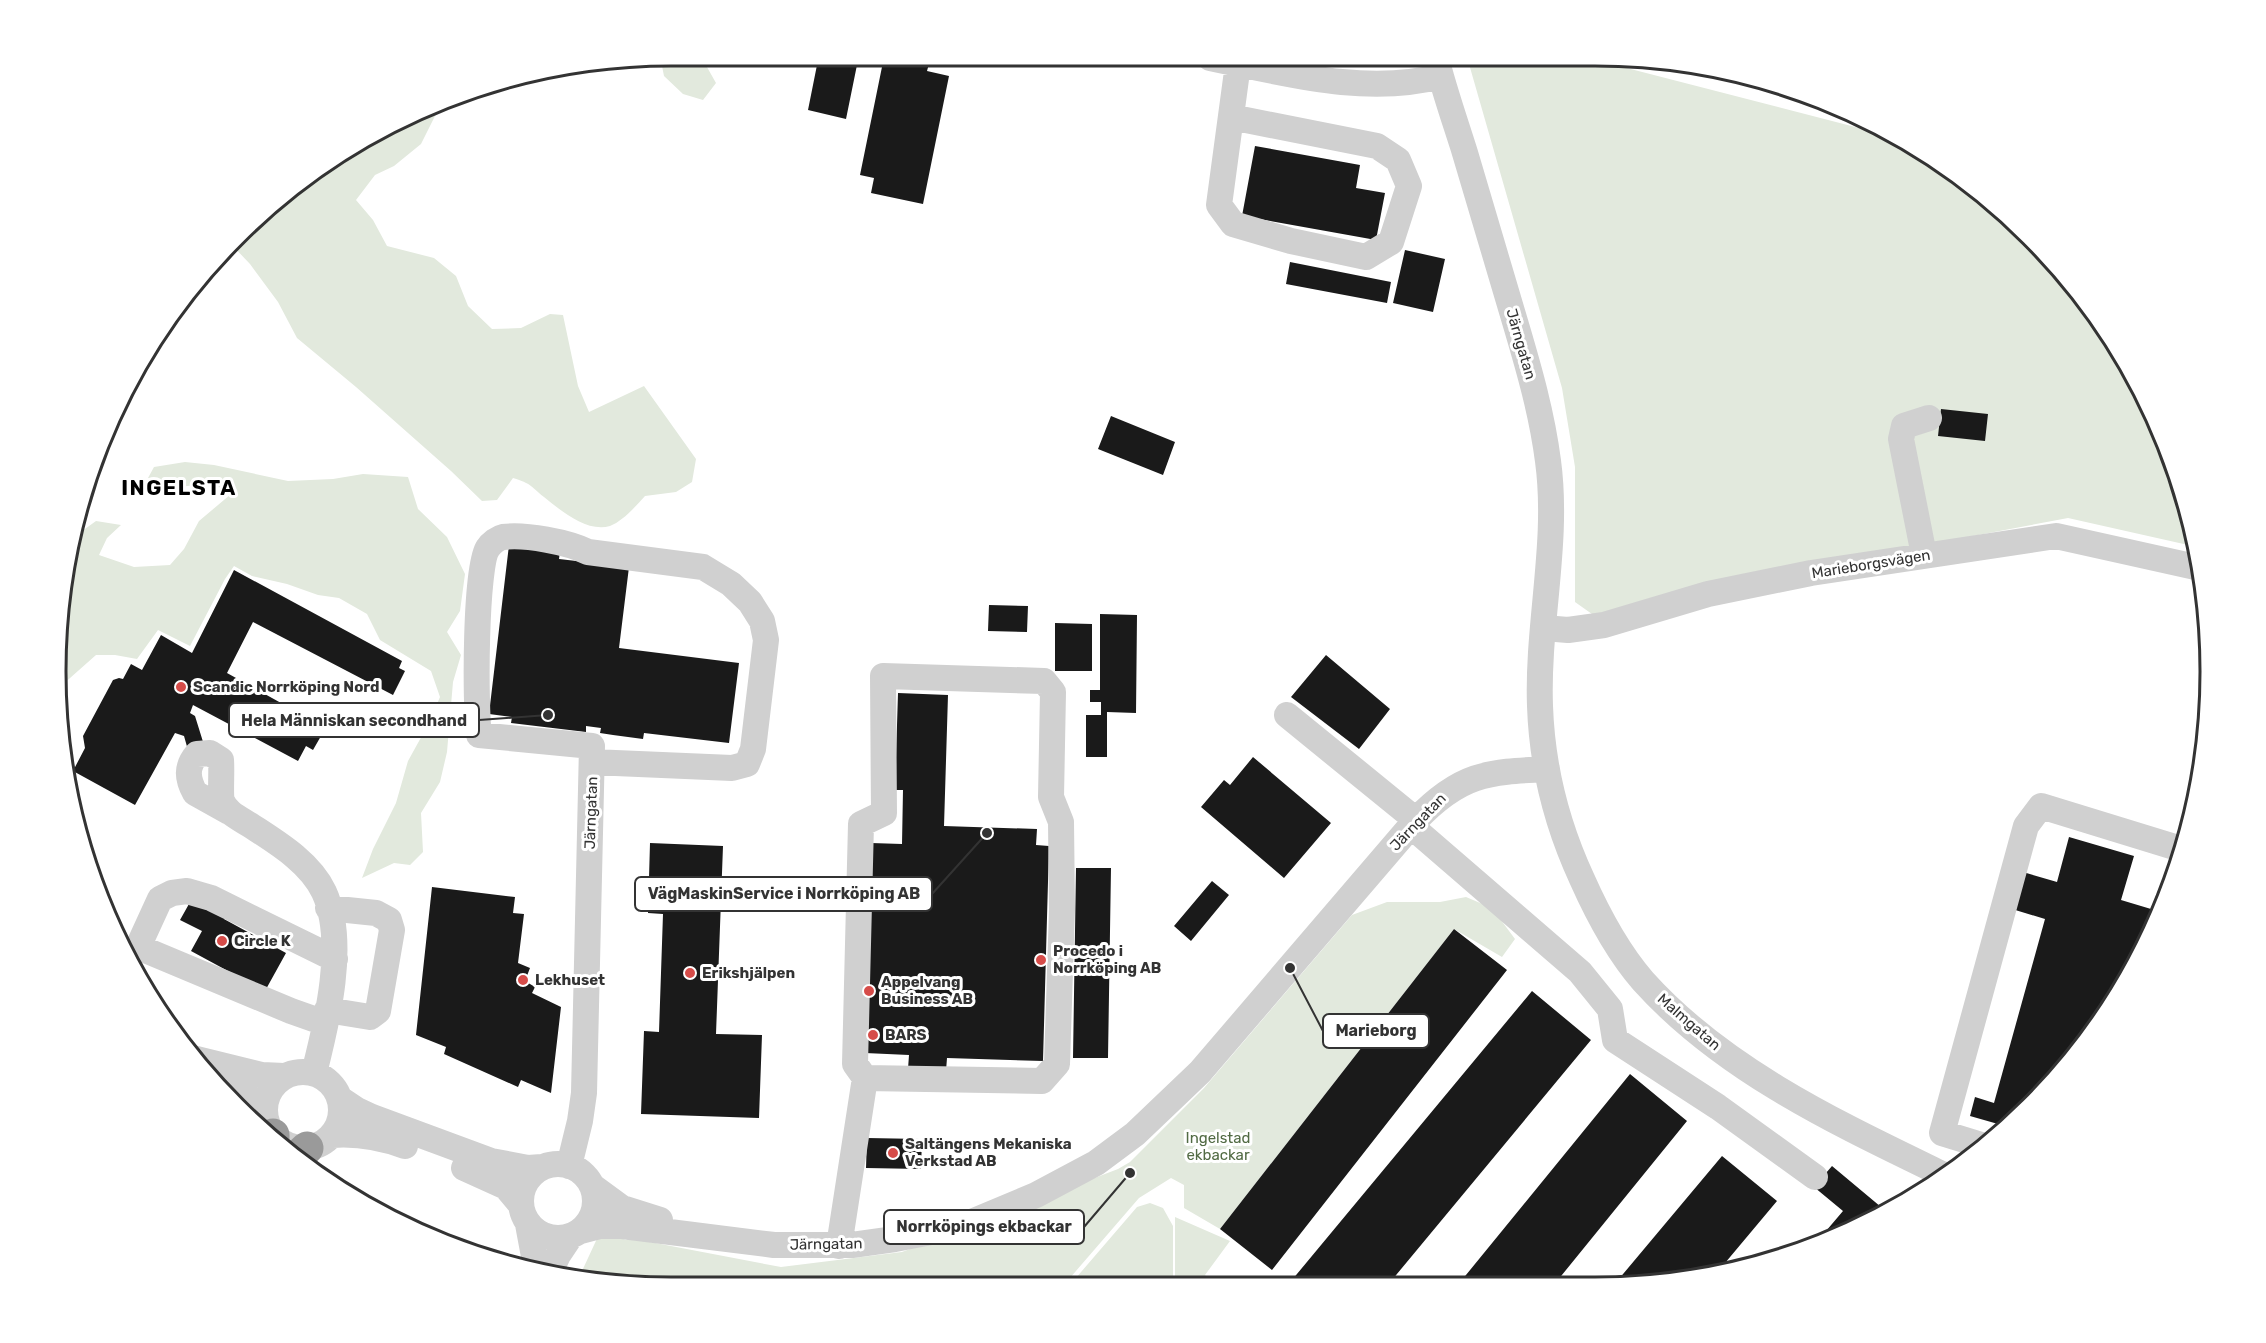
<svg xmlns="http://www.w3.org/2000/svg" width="2266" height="1343" font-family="Rubik,sans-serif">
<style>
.green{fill:#e2e9dd}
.building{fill:#1a1a1a}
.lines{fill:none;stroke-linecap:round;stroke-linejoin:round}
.minor{stroke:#d0d0d0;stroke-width:26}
.highway{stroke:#9a9a9a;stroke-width:33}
.poi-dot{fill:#d64c49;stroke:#fff;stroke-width:2}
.labels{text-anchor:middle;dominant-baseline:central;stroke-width:6;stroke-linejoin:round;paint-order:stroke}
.street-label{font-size:15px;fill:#333;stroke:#fff}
.poi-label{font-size:15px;font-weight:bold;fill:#333;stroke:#fff;text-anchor:start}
.park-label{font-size:15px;fill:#526b44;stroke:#fff}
.district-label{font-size:21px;font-weight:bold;letter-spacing:1.5px;fill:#000;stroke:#fff}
.rim{fill:none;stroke:#333;stroke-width:3}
.leader{fill:none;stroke:#333;stroke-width:2}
.callout-dot{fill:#333;stroke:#fff;stroke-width:2}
.callout{fill:#fff;stroke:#333;stroke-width:2}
.callout-label{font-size:16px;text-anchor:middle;font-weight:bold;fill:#333}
</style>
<rect width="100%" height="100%" fill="#fff"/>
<path class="green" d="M1467,57H1584L1890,136L1936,159L2030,236L2106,329L2163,435L2197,547L2068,518L1708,586L1599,619L1575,602V467L1562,388Z
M703,60L716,83L703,100L683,94L664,76L661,61Z
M461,93L435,116L421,144L394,166L375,175L356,200L373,220L387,246L434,258L456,276L468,306L492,329L521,328L550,314L563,315L578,386L589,412L644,386L696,459L692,482L676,492L645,496C636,506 623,521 610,526C587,533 560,510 544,497C529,485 532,484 513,478L497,500L482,501L451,471L356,387L297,338L278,302L250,264L230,243L297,183L399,119Z
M185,462L214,465L288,481L333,479L363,474L408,477L418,509L447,537L465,574L460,611L447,632L461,655L453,682L447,752L440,782L421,813L423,852L410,865L394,863L362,878L373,849L396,803L408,761L429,723L440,697L431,671L380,640L367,614L339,598L318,595L287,584L252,576L234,566L225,579L190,646L158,630L137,659L115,655H96L61,686L57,692L61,591L71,539L96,521L121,525L107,538L99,555L134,567L170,565L184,549L199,521L237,489L196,485L179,487L148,478L154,467Z
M1466,897L1492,908L1515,939L1502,957L1454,929L1220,1229L1184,1208V1185L1171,1178L1139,1198L1063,1286H631L577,1276L582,1271L601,1230L626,1240L629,1238L781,1267L902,1252L1118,1169L1130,1162L1204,1088L1352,915L1387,902H1440Z
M1150,1203L1163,1208L1173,1226V1286H1069L1137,1207Z
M1175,1217L1230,1241L1205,1275L1215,1286H1175Z"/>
<path class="building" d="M818,60H858L846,119L808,110Z
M888,60H930L927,71L949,76L923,204L871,193L874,178L860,175L883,62L888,63Z
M1255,146L1360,165L1356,188L1385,193L1376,240L1242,216Z
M1405,250L1445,259L1433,312L1393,303Z
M1290,262L1391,282L1387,303L1286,284Z
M1941,409L1988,414L1985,441L1938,436Z
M1111,416L1175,442L1163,475L1098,449Z
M509,545L560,551L559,559L629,567L619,648L739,663L729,743L644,733L643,739L613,735L600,733L601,728L586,726V732L511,723L512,717L489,714Z
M234,570L402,661L399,668L405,671L393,695L253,622L227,673L317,723L313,731L321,736L313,750L306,746L298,761L193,705L190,713L195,716L204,745L188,750L184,736L175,733L135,805L73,771L85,748L83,736L113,680L119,678L123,679L131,664L142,670L161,635L192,653Z
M989,605L1028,606L1027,632L988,631Z
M1100,614L1137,615L1136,713L1107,712V757H1086V715H1101V702H1090V690H1100Z
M1055,623L1092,624V671H1055Z
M1326,655L1390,709L1359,749L1291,697Z
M898,693L948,695L944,826L1037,829L1036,845L1049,846L1043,1061L947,1058L946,1071L908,1069L909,1055L865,1053L871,843L902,844L903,790H895Z
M1253,757L1331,823L1284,878L1201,807L1224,780L1230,785Z
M2069,837L2134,856L2121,900L2161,912L2107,1013L2030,1107L2024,1112L2015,1109L2011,1122L2005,1126L1970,1116L1975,1097L1994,1103L2045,919L2012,909L2023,872L2057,882Z
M650,843L723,846L716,1034L762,1035L759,1118L641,1114L644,1031L659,1032L663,914L648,913Z
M1076,868H1111L1108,1058H1073Z
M1212,881L1229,895L1191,941L1174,926Z
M432,887L515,897L513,913L524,914L518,963L530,968L525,981L535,987L532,993L561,1007L551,1093L521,1080L518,1087L444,1054L446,1047L416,1035Z
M194,895L227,913L224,919L286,953L265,991L191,951L202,931L180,920Z
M1454,929L1507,970L1272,1270L1220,1229Z
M1532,991L1591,1040L1387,1286H1287Z
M1630,1074L1687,1121L1553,1286H1457Z
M867,1138L922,1139L921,1169L866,1168Z
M1722,1156L1777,1201L1720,1269L1635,1286H1613Z
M1832,1166L1887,1212L1815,1244L1843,1211L1814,1187Z"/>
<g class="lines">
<path class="minor" d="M1210,58C1285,73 1366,96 1441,76
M1436,58C1444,90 1455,121 1465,153C1482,210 1499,268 1516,325C1529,369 1542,414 1548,461C1559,542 1537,624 1540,706C1542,765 1557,825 1582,879C1598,915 1617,951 1643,981C1723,1070 1837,1123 1942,1174
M1231,117L1377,146L1398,160L1409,186L1391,242L1366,257L1291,241L1233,224L1219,205L1238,64
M1924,555L1901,439L1904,426L1929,418
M1544,628L1568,630L1604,625L1708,594L1811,573L2056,536L2200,568
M1287,715L1416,820
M229,812L195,793C187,778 186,767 197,754L210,753L221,760C222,770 220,795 222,801C227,813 239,818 250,825C276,842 310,862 324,892C347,942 327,1022 314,1073
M1411,826L1580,972L1610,1009L1615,1040L1718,1107L1815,1177
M327,1010L370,1017L378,1011L392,930L389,920L376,913L328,908
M325,1023L291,1011L138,947L160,899L172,893L187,891L211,898L335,959
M193,1058L262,1075L284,1076
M265 1110a38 38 0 1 1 76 0a38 38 0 1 1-76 0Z
M211,1077L239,1090L264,1109
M339,1098L357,1110L372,1117L491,1161L528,1168L542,1167
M332,1135C358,1133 380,1137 405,1146
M1981,1145L1942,1133L2026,826L2041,806L2181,849
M521 1201a37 37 0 1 1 74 0a37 37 0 1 1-74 0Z
M569,1166L580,1121L584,1093L592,746L479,735C475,708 475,565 488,548C491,543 498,538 503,537C525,534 568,542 588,552L703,567L731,584L750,602L762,621L766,640L753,749L747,764L732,768L592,762
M464,1168L506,1187L521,1205
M592,1186L622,1208L660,1220
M528,1224L536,1267
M581,1231L600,1226H622L774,1245H852L895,1239L962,1226L1036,1195L1096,1163L1135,1134L1200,1072L1416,820C1460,774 1486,772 1547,769
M839,1246L865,1078L1042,1081L1057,1064L1062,909L1061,822L1051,797L1053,692L1044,681L883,676L884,813L861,824L855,1064L865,1078
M551,1270L558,1255L570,1237"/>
<path class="highway" d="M273,1141V1135
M296,1158L307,1148"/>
</g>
<g class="poi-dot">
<circle cx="181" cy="687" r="6"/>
<circle cx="222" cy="941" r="6"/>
<circle cx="1041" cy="960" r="6"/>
<circle cx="690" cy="973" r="6"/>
<circle cx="523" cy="980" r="6"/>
<circle cx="869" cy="991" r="6"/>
<circle cx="873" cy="1035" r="6"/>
<circle cx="893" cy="1153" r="6"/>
</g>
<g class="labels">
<g class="street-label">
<text transform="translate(1521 344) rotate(74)">Järngatan</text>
<text transform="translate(1871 564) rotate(-9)">Marieborgsvägen</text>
<text transform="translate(591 813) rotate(-88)">Järngatan</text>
<text transform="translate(1418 822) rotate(-46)">Järngatan</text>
<text transform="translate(1689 1022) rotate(41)">Malmgatan</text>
<text transform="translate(826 1244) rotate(-1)">Järngatan</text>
</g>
<g class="poi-label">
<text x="193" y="687">Scandic Norrköping Nord</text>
<text x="234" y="941">Circle K</text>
<text x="1053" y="951">Procedo i<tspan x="1053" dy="17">Norrköping AB</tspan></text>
<text x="702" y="973">Erikshjälpen</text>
<text x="535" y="980">Lekhuset</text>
<text x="881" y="982">Appelvang<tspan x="881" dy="17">Business AB</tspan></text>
<text x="885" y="1035">BARS</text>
<text x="905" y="1144">Saltängens Mekaniska<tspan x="905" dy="17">Verkstad AB</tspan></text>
</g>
<g class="park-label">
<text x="1218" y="1138">Ingelstad<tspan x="1218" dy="17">ekbackar</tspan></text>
</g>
<g class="district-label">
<text x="179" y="487">INGELSTA</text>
</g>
</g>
<path d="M0 0H2266V1343H0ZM671 66H1595A605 605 0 0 1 2200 671V672A605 605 0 0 1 1595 1277H671A605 605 0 0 1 66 672V671A605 605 0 0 1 671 66Z" fill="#fff" fill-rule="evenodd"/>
<path class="rim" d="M671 66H1595A605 605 0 0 1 2200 671V672A605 605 0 0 1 1595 1277H671A605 605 0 0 1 66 672V671A605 605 0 0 1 671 66Z"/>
<path class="leader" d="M548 715L479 720M987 833L932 894M1290 968L1323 1031M1130 1173L1084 1227"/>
<g class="callout-dot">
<circle cx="548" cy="715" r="6"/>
<circle cx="987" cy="833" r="6"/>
<circle cx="1290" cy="968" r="6"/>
<circle cx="1130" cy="1173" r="6"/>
</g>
<g class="callout">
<rect x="229" y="703" width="250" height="34" rx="6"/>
<rect x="635" y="877" width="297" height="34" rx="6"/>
<rect x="1323" y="1014" width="106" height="34" rx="6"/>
<rect x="884" y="1210" width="200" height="34" rx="6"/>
</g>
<g class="callout-label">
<text x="354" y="726">Hela Människan secondhand</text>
<text x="784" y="899">VägMaskinService i Norrköping AB</text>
<text x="1376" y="1036">Marieborg</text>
<text x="984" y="1232">Norrköpings ekbackar</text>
</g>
</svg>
